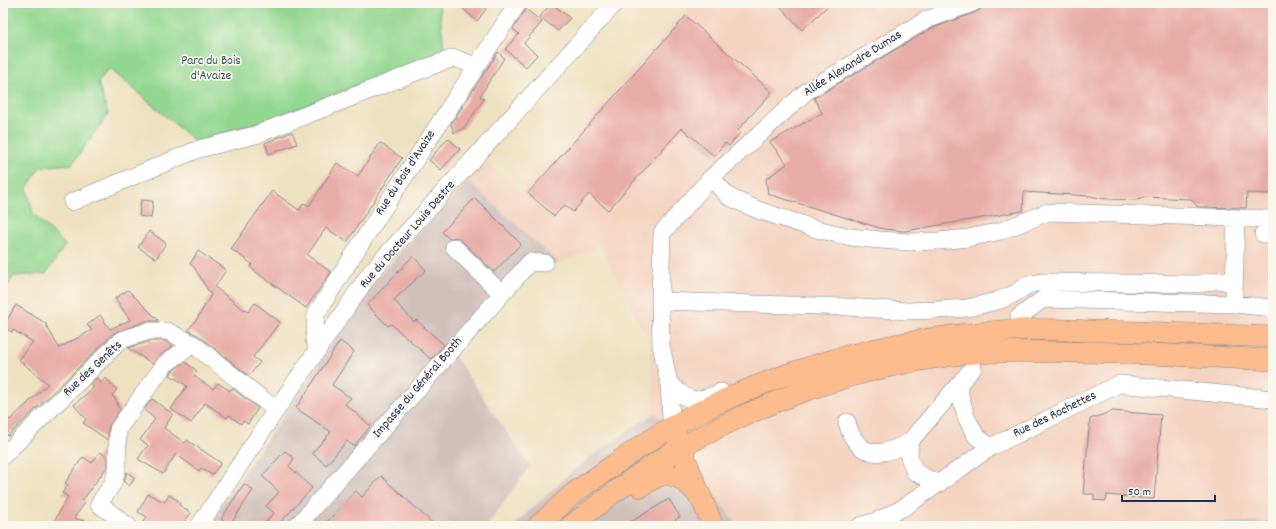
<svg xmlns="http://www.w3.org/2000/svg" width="1276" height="529" font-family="Dekko,sans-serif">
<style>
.built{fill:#f4d3c0}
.industrial{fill:#d0c0bc}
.green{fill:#91d790;stroke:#568377}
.building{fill:#e8aca6}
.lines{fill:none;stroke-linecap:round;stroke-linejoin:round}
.minor-casing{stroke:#84888f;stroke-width:18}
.major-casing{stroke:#84888f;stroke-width:22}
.minor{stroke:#fff;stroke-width:17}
.major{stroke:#fbbb8d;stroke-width:21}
.labels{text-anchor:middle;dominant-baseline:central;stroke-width:3.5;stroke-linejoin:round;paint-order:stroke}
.park-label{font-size:13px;fill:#38596a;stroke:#fbf7ec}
.street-label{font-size:13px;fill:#1b2f5e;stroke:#fbf7ec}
</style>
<rect width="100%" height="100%" fill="#fbf7ec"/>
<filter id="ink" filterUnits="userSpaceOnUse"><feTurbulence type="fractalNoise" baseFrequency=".025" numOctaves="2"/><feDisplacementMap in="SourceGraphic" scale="8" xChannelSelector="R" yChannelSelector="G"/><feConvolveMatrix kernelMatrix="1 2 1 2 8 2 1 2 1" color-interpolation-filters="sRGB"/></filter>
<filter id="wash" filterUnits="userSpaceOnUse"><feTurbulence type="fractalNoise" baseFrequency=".012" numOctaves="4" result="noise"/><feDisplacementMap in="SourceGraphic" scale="16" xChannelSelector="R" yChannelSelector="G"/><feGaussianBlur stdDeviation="0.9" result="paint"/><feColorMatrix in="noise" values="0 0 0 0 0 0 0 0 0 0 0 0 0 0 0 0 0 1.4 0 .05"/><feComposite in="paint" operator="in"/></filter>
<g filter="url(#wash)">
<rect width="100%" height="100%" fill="#eee1c0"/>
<path class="built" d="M693,3H1273V526H738L680,448L673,427L654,413L650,344L600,246L559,263L468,181L487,162L520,193Z"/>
<path class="industrial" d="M468,181L559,263L542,270H531L454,355L530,466L487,526H208L377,278Z
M654,413L673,427L680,448L738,526H513L576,468Z
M1273,521V526H1154Z"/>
<path class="green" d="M3,3H439L444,51L281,115L196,142L109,68L98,83L108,114L72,164L40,167L27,188L33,213L65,245L46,274L14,276L3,293Z"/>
<g id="blocks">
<path class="building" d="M468,3H479L486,9L477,21L463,9Z
M551,3L570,18L558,31L540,17Z
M777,3H831L802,30Z
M992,3H1273V194L1247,193L1246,208L1199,207L1197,206L1191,199L1143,197L1136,200L1108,199L1099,198L1091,196L1024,192L1023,211L905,231L883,229L768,194L766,179L787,164L770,142L822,113L814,98L930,29L976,12L980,10L982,7Z
M526,9L542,22L524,43L537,55L526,67L505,49L519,34L513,29Z
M686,16L772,92L738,130L740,133L729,146L725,143L714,156L682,128L608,210L589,194L573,212L565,205L554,216L528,193Z
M498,52L504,58L480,96L484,99L464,128L454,133L451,124Z
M292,132L297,144L269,154L265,143Z
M448,138L460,149L441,170L429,160Z
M380,143L402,158L347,242L326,228L307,255L331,272L306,308L260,275L250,267L252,264L231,249L272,191L299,210L304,203L309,206L337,163L358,176Z
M475,198L521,244L494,272L461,240L456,237L449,239L442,232Z
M141,200L153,201L151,218L139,216Z
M149,231L166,243L156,259L138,247Z
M198,251L226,270L215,287L244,310L245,309L248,312L255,303L280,322L253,357L260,362L249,376L199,336L188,330L197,319L211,295L194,267L190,264Z
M413,256L426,270L394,300L414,322L416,320L444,345L431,359L391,324L388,326L367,305Z
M128,290L159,321H146L114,333L8,436L3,431V413L10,420L48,384L19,360L33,342L13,330L12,332L3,327L16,305L45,323L59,348L92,330L87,325L100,315L110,329L130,320L115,298Z
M151,341H165L173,346L159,356L153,364L128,348Z
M340,341L354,351L332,385L351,398L345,404L371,426L354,446L347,441L326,465L312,453L331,432L296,408Z
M185,362L197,371L194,376L213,389L218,383L230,391L232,388L258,408L248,424L243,421L241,424L229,415L227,418L205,403L191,423L171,409L187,386L170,375L172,371Z
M97,378L101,383L106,378L117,390L112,395L118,403L116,404L120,409L110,424L108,429V440L83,423L86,419L74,405L94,387L90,384Z
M152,399L173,414L164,428L185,443L187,440L221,463L212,475L201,468L199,471L176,454L163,474L138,459L148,445L140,440L155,419L144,410Z
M1113,411L1161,415L1154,499L1107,495L1106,501L1094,500V494H1083L1090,419Z
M285,451L294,458L289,466L312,488L277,526H262L274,513L266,506L279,492L262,476Z
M100,452L107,457V467L82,501L85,503L74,518L92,523V526H52L62,506L68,497L62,493L68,485L65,483L83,457L92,463Z
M127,472L135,478L129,486L124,482Z
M381,476L436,526H323L356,491L362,497Z
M244,484L253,490L230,525L221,519Z
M148,494L165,502L169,495L180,502L179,505L191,513L182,526H140L147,517L138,512Z
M669,499L680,517L675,520L680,526H624Z"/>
</g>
</g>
<g filter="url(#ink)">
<use href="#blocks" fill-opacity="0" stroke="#84888f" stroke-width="1"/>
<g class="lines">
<defs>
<path id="minor" d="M711,178L729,197L758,210L816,229L851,237L880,240L909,242L939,241L968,238L1001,231L1048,212L1273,219
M72,202L199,149L255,135L439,63L454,58L476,66
M1263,234H1273
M454,247L502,294
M1234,294L1236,219
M660,301L847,307L907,311L937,310L967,308L997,301L1012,295L1028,285L1042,282L1199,284C1213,282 1221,276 1234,286
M1019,317L1043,299L1234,304L1273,308
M318,350L314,339L316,314L361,243L518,3
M669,383C690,403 694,404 721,392
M958,386L966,417L976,436L991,447
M847,422C856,458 882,459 910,441
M673,427L671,419L669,383L661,345L660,301L662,233L711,178L807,91L926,20L973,3
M3,456L121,340L149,331H167L193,344L276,410
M939,484L915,472L909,457L910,441L973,368
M128,526L99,504L113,483L117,470L118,429L165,364L193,344
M199,526L276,410L371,272L615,3
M297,526L530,262L545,263
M860,526L879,520L903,508L991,447L1119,384L1273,399"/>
<path id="major" d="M676,435L686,461L713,526
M641,487C647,483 653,478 660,476C677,470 692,488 702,499
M538,526C550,515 561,505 573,494C584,485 597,477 608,469C637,448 667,428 699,412C789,367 889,340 989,332C1025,328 1060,330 1096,331C1155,332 1214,335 1273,337
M571,526C606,498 642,470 680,448C767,399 863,365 963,354C996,351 1030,351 1064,352C1133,352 1203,357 1273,360"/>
</defs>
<use href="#minor" class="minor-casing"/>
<use href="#major" class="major-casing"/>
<use href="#minor" class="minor"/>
<use href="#major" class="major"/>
</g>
</g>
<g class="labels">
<g class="park-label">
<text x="211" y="61">Parc du Bois<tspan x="211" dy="15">d'Avaize</tspan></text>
</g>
<g class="street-label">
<text transform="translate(853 64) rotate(-32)">Allée Alexandre Dumas</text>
<text transform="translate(406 173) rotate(-57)">Rue du Bois d'Avaize</text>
<text transform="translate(408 235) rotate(-49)">Rue du Docteur Louis Destre</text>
<text transform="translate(93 369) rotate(-43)">Rue des Genêts</text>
<text transform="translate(418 388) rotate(-49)">Impasse du Général Booth</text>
<text transform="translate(1055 415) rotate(-26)">Rue des Rochettes</text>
</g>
</g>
<rect width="1276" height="529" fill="none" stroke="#fbf7ec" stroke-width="16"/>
<path d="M1122 495v6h93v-6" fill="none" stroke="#1b2f5e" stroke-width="2"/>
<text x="1128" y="495" font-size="12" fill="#1b2f5e" stroke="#fbf7ec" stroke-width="3" paint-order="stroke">50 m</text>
</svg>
